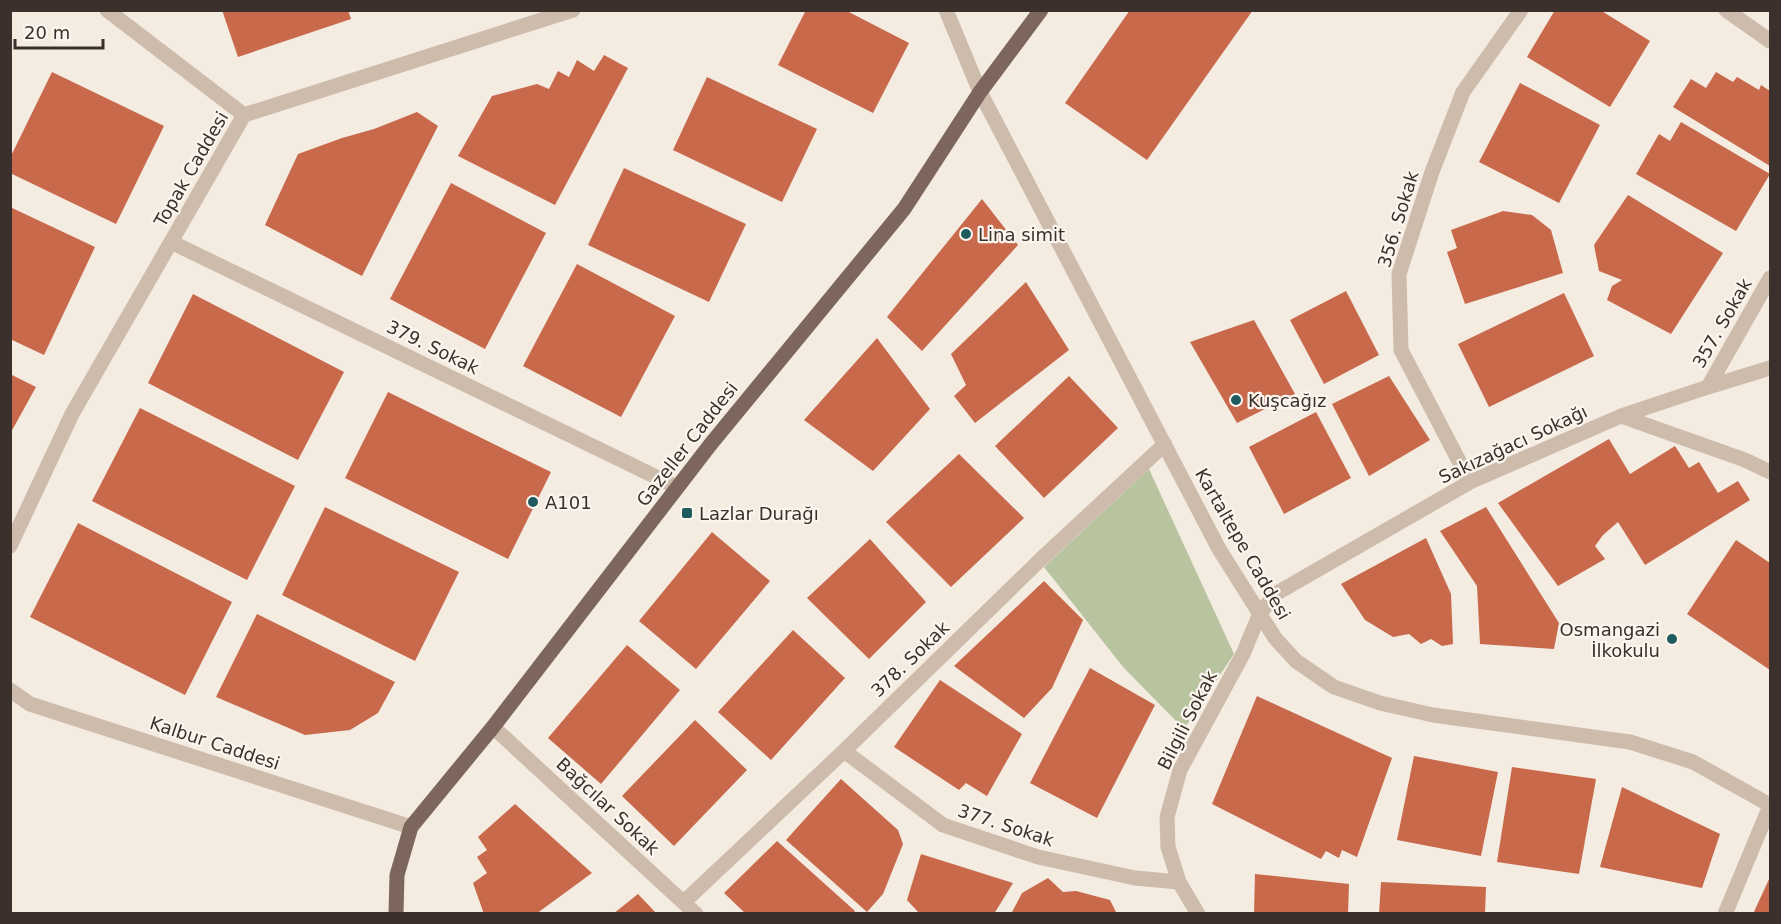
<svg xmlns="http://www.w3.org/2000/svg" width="1781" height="924" font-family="'DejaVu Sans',sans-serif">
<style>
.green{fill:#b8c4a0}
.building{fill:#c8694b}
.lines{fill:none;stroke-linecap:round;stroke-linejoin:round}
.minor{stroke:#cdbbac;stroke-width:15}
.major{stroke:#7d675c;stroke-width:15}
.poi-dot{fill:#1f5a5e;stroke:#fbf5ee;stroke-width:2}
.labels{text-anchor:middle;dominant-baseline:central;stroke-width:4.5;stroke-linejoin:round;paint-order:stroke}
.street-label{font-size:18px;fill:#3b302b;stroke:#fbf5ee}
.poi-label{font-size:18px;fill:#3b302b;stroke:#fbf5ee;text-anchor:start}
</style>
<rect width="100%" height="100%" fill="#f4ebe1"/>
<path class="green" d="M1149,469L1234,654L1184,729L1124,668L1044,567Z"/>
<path class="building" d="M222,10H348L351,19L238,57Z
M806,10H845L909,43L873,113L778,65Z
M1130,10H1253L1147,160L1065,103Z
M1555,10H1600L1650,41L1610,107L1527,57Z
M604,55L628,68L555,205L458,156L492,96L537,84L549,89L558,71L569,77L577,60L594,71Z
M52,72L164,126L116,224L10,173V158Z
M1716,72L1733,82L1737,77L1759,90L1761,85L1770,91V166L1673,107L1691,79L1706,88Z
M707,77L817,129L782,202L673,150Z
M1520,83L1600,125L1559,203L1479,162Z
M417,112L438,126L362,276L265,225L298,154L342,138L374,129Z
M1681,122L1770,174L1736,231L1636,174L1659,134L1670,141Z
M624,168L746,224L709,302L588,245Z
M451,183L546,233L485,349L390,299Z
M1628,195L1723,253L1671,334L1607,300L1612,286L1622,280L1599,271L1594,245Z
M982,199L1018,245L922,351L887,317Z
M10,207L95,247L44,355L10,339Z
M1503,211L1532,215L1551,230L1563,273L1465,304L1447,252L1457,248L1451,230Z
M577,264L675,316L621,417L523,366Z
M1026,282L1069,350L975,423L954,396L966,385L951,354Z
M1346,291L1379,355L1324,384L1290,320Z
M1564,293L1594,356L1489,407L1458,344Z
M193,294L344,372L298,460L148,383Z
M1254,320L1295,394L1237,423L1190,342Z
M877,338L930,409L873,471L804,420Z
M10,374L36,387L10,434Z
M1069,376L1118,428L1044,498L995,446Z
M1389,376L1430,440L1369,476L1332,404Z
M388,392L551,472L508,559L345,478Z
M140,408L295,486L247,580L92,501Z
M1316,412L1351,478L1284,514L1249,447Z
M1609,439L1630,474L1675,446L1689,468L1699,462L1718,493L1738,481L1750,500L1645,565L1618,522L1603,535L1595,546L1605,559L1558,586L1498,503Z
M959,454L1024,518L951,587L886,522Z
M325,507L459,572L415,661L282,595Z
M1486,507L1559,623L1554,649L1480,644L1477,586L1440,531Z
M78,523L232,602L185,695L30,617Z
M712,532L770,581L696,669L639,621Z
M1426,538L1451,594L1453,644L1442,646L1431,639L1421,644L1409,634L1393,637L1365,620L1341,584Z
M870,539L926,602L869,659L807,598Z
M1736,540L1770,563V670L1687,614Z
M1044,581L1083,620L1052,688L1024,718L954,666Z
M257,614L395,682L378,713L350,730L305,735L216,697Z
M793,630L845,678L771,760L718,712Z
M627,645L680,690L601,784L548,738Z
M1090,668L1155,705L1097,818L1030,783Z
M940,680L1022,734L987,796L966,783L959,790L894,747Z
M1257,696L1392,758L1357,857L1342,850L1339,858L1326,851L1321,859L1212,804Z
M695,720L747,770L674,846L622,796Z
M1414,756L1498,772L1481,856L1397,840Z
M1512,767L1596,779L1579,874L1497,862Z
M841,779L898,830L903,844L883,894L867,912L786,840Z
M1622,787L1720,834L1702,888L1600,867Z
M515,804L592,873L536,914H484L473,883L487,873L477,857L487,850L478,837Z
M777,841L855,911L853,914H746L724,893Z
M921,854L1013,883L994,914H920L907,900Z
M1255,874L1349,884L1348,914H1254Z
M1770,877V914H1753Z
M1048,878L1063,892L1076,891L1110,900L1117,914H1011L1022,893Z
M1381,882L1486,887L1485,914H1379Z
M638,894L657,914H613Z"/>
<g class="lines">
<path class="minor" d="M107,10L244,115
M946,10L980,92L1219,549L1275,638L1296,661L1334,687L1380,703L1433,715L1630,742L1693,762L1770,805
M1726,10L1770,41
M171,242L677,487
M1708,387L1770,278
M1621,416L1745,460L1770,472
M1470,482L1401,350L1399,274L1432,172L1463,92L1521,10
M10,546L72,414L244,115L573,10
M10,690L30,704L411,827
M493,727L696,914
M844,751L943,825L1038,857L1135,878L1179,882
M684,902L844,751L1040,560L1165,444
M1198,914L1179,882L1168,847L1167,817L1180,770L1243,654L1260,613L1277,593L1470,482L1621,416L1708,387L1770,368
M1725,914L1770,806"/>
<path class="major" d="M396,914L397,875L411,827L493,727L710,445L904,209L980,92L1041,10"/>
</g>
<g class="poi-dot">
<circle cx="966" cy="234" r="6"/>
<circle cx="1236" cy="400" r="6"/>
<circle cx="533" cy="502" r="6"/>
<rect x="681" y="507" width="12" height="12" rx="3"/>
<circle cx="1672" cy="639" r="6"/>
</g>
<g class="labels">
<g class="street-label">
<text transform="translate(191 169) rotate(-60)">Topak Caddesi</text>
<text transform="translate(1398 219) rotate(-73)">356. Sokak</text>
<text transform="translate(1722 323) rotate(-60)">357. Sokak</text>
<text transform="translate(433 347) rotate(26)">379. Sokak</text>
<text transform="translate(687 444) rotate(-52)">Gazeller Caddesi</text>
<text transform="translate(1513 444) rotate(-25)">Sakızağacı Sokağı</text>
<text transform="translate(1243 544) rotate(60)">Kartaltepe Caddesi</text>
<text transform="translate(910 659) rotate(-44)">378. Sokak</text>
<text transform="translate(1187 720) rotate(-63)">Bilgili Sokak</text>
<text transform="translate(215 743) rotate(18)">Kalbur Caddesi</text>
<text transform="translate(608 806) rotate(43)">Bağcılar Sokak</text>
<text transform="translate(1006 825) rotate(18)">377. Sokak</text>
</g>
<g class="poi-label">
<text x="978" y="234">Lina simit</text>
<text x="1248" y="400">Kuşcağız</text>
<text x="545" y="502">A101</text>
<text x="699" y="513">Lazlar Durağı</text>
<text x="1660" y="629" text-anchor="end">Osmangazi<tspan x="1660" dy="21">İlkokulu</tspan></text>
</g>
</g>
<rect width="1781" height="924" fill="none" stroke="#3b302b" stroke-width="24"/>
<path d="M15 39v9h88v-9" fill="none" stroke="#3b302b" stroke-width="3"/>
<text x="24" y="39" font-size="18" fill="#3b302b" stroke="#fbf5ee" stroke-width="4.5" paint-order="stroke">20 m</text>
</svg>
